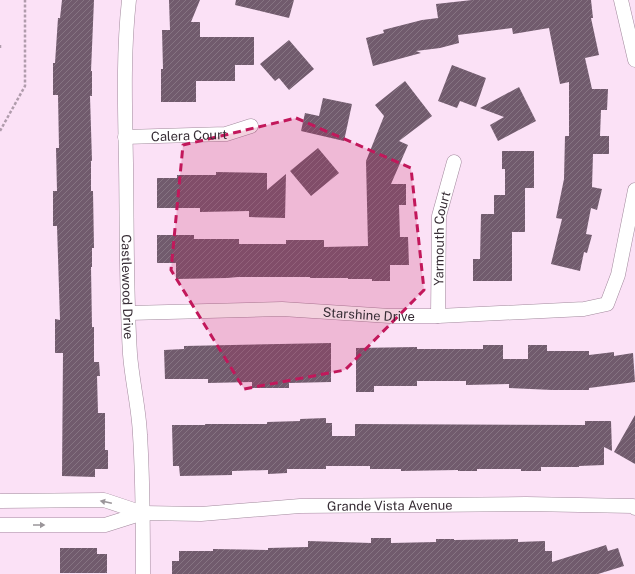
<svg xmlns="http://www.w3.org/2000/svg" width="635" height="574" font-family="'Public Sans',sans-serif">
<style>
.building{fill:url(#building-hatch)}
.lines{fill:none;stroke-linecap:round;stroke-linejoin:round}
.street-casing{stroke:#a28a9d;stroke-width:15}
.path{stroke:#b09cac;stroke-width:2.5;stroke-dasharray:3 2;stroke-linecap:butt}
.street{stroke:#fff;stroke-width:14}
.oneway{fill:#9b969a}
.marked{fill:#c2185b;fill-opacity:0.2;stroke:#c2185b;stroke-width:3;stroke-dasharray:8 5;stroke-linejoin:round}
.labels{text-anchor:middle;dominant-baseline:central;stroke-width:4;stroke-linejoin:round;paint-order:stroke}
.street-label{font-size:13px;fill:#372d35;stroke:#fff4fc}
</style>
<defs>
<pattern id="building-hatch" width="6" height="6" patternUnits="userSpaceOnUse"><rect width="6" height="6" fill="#715b6d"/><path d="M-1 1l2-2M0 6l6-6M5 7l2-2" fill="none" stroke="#867482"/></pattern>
</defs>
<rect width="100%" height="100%" fill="#fbe1f6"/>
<path class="building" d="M62,0H94L91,71H92V96H90L92,161H91V191H93L94,248H92V267H91L92,327H94V362H99L100,376H97L98,413H105V450H108V469H95V477L62,476L63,353H55V319L60,320L57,226H53V191H57L56,148H59L58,95H53V63H55L58,18H60Z
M169,0H200L191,22H200V37H254V65H235V81H196V102H161V69H163L162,30H170Z
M236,0H294L289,18L235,5Z
M472,0H591L593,18H591L599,55L585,58L592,89H608L607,110H601L600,136H609V154H593L592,187L602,189L597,210L591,208L586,234L592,235L587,253L584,252L580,271L551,264L562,219L556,218L564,179L565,136H569V82L560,84L549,28L513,34L512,28L458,35L459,43L440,48L416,51L421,53L373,66L366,38L384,33L383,30L422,20L438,18L436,4Z
M289,40L314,69L289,90L279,78L275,81L260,64Z
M452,65L486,78L476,107L460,101L457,108L438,101Z
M405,81L432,116L399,141L408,145L391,184H406V205H399L400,237H408L409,265H390V281H372V279H348V278H310V277H238L227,278L176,279V263H157V235H194V239H239V244H286V240H324V247L368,246L366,161L384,116L375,105Z
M519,87L536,121L498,141L490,125L504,117L480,108Z
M323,98L352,104L344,141L301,131L305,113L319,116Z
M318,148L339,173L311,196L290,171Z
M502,151H534V188H525V232H512V281H473V259H480L481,214H494V195H505V169H502Z
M216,172L267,173V190L286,174L285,218L249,217V211L200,212V208H157V178H177V175H216Z
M331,343V382L289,383V388H252V382L208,383V379H165L164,350L184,349V346Z
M483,345H503V359H528V345H547V351H589V355L614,352V356L633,353L635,382L589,388V390H552L509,388V384L466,385V381H417V386H374V392H356V348L417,347V349H483Z
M635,415V464L614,452Z
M326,418V423H332V436H355V424L585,425V421H611L612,451L604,447V465L579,466V467H541V471H521V469H477V471H458V470L401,471V469H370V466H326V469H287V473L268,474V470L232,471V475L180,476L179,466H173L172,425H205V424H267V422L300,421V419Z
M371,538H391V543L436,542V539H454V540L518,539V542L545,541V551H552V562L606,545L608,551L618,548L624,566L598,574H172V561H179V551H213V549L268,550V548L308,547V541L371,543Z
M60,548H97V554H107V573H60Z"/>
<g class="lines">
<defs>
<g id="street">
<path id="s1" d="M129,0C123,54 125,109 126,163C127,226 126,291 130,354C132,381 139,408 140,435C143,481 143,528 143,574"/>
<path d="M621,0L635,60"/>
<path id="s2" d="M125,137L226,134L251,126"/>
<path id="s3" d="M129,313L282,309L390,316H438L584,309L607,304L618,275L635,190"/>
<path id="s4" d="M438,316L439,216L454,162"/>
<path d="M0,501L104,500L143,513"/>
<path id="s5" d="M0,525H105L143,513L201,514L300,506L526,504L633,506L635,508"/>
</g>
</defs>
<use href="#street" class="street-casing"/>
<path class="path" d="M0,45V48
M0,131L25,86V0"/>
<use href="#street" class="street"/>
</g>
<defs><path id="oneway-solid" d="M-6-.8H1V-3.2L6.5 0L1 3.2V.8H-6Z"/></defs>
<g class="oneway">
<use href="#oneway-solid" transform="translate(106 502) rotate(-168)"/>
<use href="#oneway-solid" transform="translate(39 525)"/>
</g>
<path class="marked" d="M296,118L411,168L424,290L345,370L244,389L171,270L183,145Z"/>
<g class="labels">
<g class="street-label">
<text stroke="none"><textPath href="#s2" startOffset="64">Calera Court</textPath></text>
<text stroke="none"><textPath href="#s4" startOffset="78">Yarmouth Court</textPath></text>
<text stroke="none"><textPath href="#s1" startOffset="287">Castlewood Drive</textPath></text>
<text stroke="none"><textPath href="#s3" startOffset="240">Starshine Drive</textPath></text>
<text stroke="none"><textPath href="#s5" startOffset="392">Grande Vista Avenue</textPath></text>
</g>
</g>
</svg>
